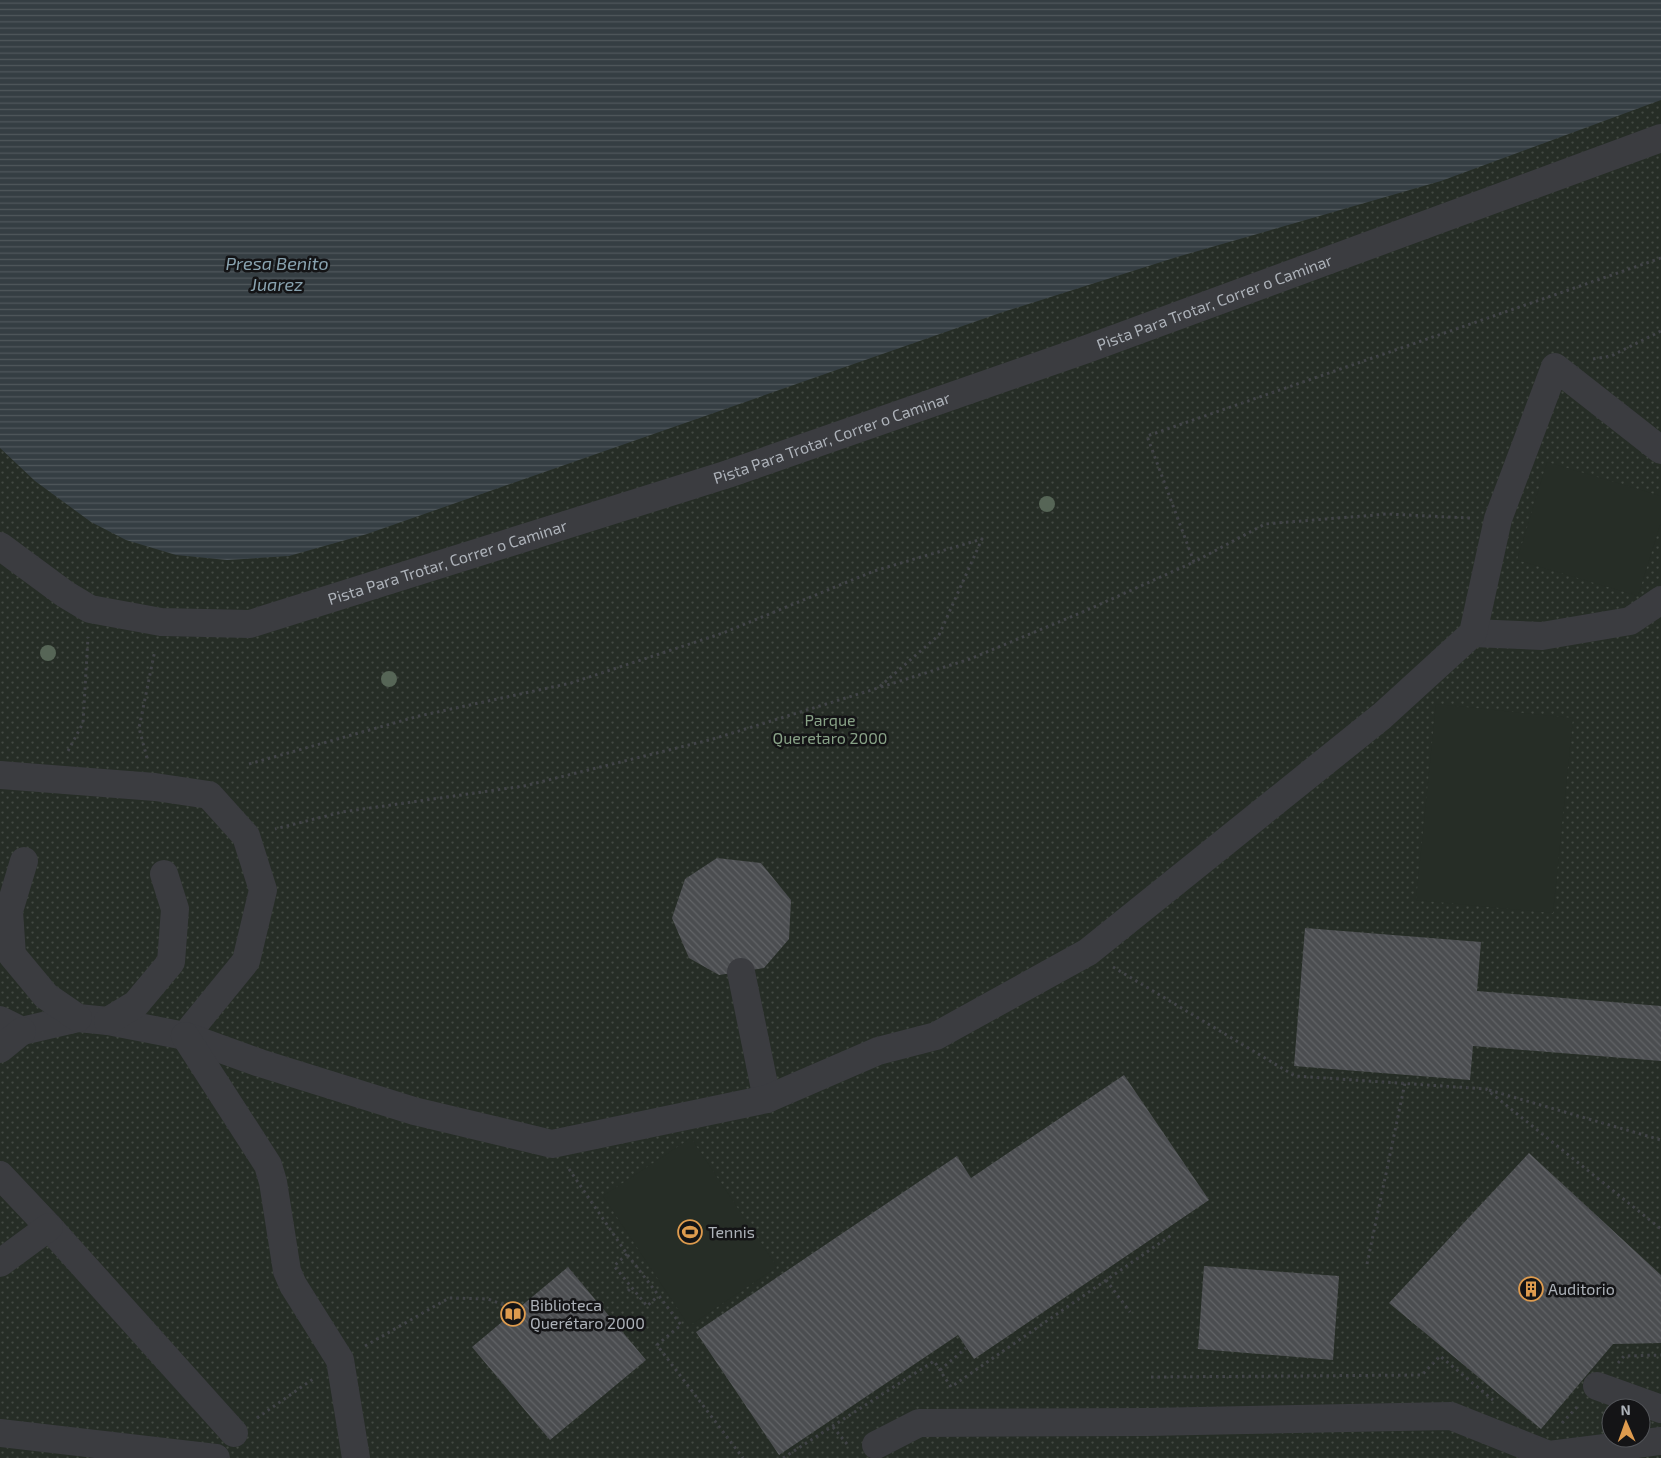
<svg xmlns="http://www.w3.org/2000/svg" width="1661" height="1458" viewBox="0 0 1661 1458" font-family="'Exo 2',sans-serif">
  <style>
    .park { fill: url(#park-dots); fill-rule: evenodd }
    .pitch { fill: #262d26 }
    .water { fill: url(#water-rules) }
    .building { fill: url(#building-back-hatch) }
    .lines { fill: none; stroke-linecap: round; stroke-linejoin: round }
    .path { stroke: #414347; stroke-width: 3; stroke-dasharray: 2.5 4; stroke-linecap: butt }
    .minor { stroke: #3b3c40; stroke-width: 28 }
    .tree { fill: #566556 }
    .labels { text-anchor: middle; stroke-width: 5; stroke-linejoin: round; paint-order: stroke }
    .street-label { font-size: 16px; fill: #adb2b9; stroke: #141416 }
    .park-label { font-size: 16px; fill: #88a287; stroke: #141416 }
    .poi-label { font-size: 16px; fill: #adb2b9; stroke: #141416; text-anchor: start }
    .water-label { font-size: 18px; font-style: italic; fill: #89a3b0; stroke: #141416 }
  </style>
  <defs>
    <pattern id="park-dots" width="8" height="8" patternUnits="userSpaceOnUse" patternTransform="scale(1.25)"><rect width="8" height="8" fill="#262d26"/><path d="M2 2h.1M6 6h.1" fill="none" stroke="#434943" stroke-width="1.8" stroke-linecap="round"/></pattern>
    <pattern id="water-rules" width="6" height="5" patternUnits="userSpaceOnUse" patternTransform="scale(1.25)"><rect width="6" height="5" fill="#353e43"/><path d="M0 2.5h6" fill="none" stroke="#50585c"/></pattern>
    <pattern id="building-back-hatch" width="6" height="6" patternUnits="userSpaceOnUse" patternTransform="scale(1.25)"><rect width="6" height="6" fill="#4b4d50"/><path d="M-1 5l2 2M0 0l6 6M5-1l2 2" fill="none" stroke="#626467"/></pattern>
  </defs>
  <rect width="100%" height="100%" fill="#191a1b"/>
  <!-- park -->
  <path class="park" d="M0,0H1661V1458H0ZM1611,1408H1641V1438H1611Z"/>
  <!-- pitch -->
  <path class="pitch" d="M1547,462L1661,496V522L1638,596L1517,560Z
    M1436,704L1573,718L1553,913L1416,900Z
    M691,1138L777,1267L689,1326L603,1196Z"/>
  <!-- water -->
  <path class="water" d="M0,0H1661V100L1441,181L1177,257L1000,313L367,534L289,556L227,560L176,555L126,540L91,522L35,481L0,448Z"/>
  <!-- building -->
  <path class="building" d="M717,858L761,863L791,900L789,939L764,968L719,975L689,958L672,918L685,879Z
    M1305,928L1481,942L1477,991L1661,1006V1061L1473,1046L1470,1080L1294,1066Z
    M1124,1075L1209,1200L974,1359L958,1335L779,1455L696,1332L957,1156L971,1178Z
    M1529,1153L1661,1275V1343L1613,1344L1541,1429L1389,1303Z
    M1204,1266L1339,1276L1333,1360L1198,1349Z
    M568,1267L646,1360L550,1440L472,1347Z"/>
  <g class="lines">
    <!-- path -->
    <path class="path" d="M1593,359L1611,356L1661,331
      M1470,518L1387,514L1265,524L1194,562L1147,436L1661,258
      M881,687L970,659L1085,611L1194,562
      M68,751L83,723L88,637
      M147,758L139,728L155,650
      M249,764L419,716L571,683L723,633L874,571L982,539L939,635L878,688L713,739L524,786L342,812L275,829
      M1113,967L1295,1076L1486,1089L1661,1229
      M1489,1090L1661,1140
      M569,1169L627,1254L681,1325L657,1345L743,1458
      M627,1254L614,1266L647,1306L658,1296
      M1367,1264L1405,1083
      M1106,1280L1130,1312
      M628,1291L632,1287
      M365,1346L449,1298L488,1299L517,1310
      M1618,1363L1624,1356L1661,1355
      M940,1370L966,1348
      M1151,1377L1422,1375L1440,1356L1493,1400
      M257,1418L313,1379
      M1562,1423L1578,1406
      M833,1427L847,1444
      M783,1458L934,1361L951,1387L1173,1234"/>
    <!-- minor -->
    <g class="minor">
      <path id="s1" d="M0,546L65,594L90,609L161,622L250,624L728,474L1087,349L1661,138"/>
      <path d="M1473,633L1542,636L1630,621L1661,600"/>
      <path d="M0,775L155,787L209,795L246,836L263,890L246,961L185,1036L108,1021L78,1018L22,1031L0,1020"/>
      <path d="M24,861L9,911L12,955L46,996L78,1018"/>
      <path d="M741,972L767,1099"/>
      <path d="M108,1021L136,1004L171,962L175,909L164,874"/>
      <path d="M185,1036L260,1063L414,1111L552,1144L767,1099L878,1051L936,1036L1088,952L1382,716L1473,633L1498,519L1555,367L1661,450"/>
      <path d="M185,1036L268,1165L273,1182L287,1271L293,1285L340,1360L356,1458"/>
      <path d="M0,1049L22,1031"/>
      <path d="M0,1175L49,1227L234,1433"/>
      <path d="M0,1263L49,1227"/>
      <path d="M1597,1386L1661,1409"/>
      <path d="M0,1433L216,1458"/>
      <path d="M876,1445L919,1423L1148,1422L1451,1416L1549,1455L1661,1441"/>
    </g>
  </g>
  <!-- trees -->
  <g class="tree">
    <circle cx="1047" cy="504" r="8"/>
    <circle cx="48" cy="653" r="8"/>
    <circle cx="389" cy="679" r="8"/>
  </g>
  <!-- icons -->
  <defs>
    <g id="stadium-ring" transform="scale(1.25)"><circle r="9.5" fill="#141416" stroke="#de9b4e" stroke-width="1.5"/><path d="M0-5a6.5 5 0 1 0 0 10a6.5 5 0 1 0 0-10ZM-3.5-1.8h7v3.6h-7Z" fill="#de9b4e"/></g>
    <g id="building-ring" transform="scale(1.25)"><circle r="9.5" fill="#141416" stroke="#de9b4e" stroke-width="1.5"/><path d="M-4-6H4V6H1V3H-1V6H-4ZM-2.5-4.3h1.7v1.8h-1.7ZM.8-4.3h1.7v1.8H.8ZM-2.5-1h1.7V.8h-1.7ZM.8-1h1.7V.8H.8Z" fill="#de9b4e"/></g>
    <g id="library-ring" transform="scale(1.25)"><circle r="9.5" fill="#141416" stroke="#de9b4e" stroke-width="1.5"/><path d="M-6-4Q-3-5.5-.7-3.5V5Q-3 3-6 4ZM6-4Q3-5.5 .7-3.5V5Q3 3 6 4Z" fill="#de9b4e"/></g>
  </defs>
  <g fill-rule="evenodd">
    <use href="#stadium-ring" x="690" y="1232"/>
    <use href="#building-ring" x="1531" y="1289"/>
    <use href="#library-ring" x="513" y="1314"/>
  </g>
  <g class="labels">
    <!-- street labels -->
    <g class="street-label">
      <text dy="6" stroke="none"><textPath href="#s1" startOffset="1288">Pista Para Trotar, Correr o Caminar</textPath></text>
      <text dy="6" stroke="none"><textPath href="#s1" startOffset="882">Pista Para Trotar, Correr o Caminar</textPath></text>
      <text dy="6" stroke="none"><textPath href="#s1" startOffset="478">Pista Para Trotar, Correr o Caminar</textPath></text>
    </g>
    <!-- park labels -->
    <g class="park-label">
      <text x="830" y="726">Parque<tspan x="830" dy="18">Queretaro 2000</tspan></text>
    </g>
    <!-- poi labels -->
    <g class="poi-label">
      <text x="708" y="1238">Tennis</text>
      <text x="1548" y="1295">Auditorio</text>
      <text x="530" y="1311">Biblioteca<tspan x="530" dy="18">Querétaro 2000</tspan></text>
    </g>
    <!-- water labels -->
    <g class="water-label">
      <text x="277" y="270">Presa Benito<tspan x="277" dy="21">Juarez</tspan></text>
    </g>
  </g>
  <!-- north arrow -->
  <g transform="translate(1626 1423) rotate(358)"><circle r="24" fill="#141416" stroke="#515357"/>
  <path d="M0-4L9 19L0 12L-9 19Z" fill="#de9b4e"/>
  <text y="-8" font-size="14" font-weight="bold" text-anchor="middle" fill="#adb2b9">N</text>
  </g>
</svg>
